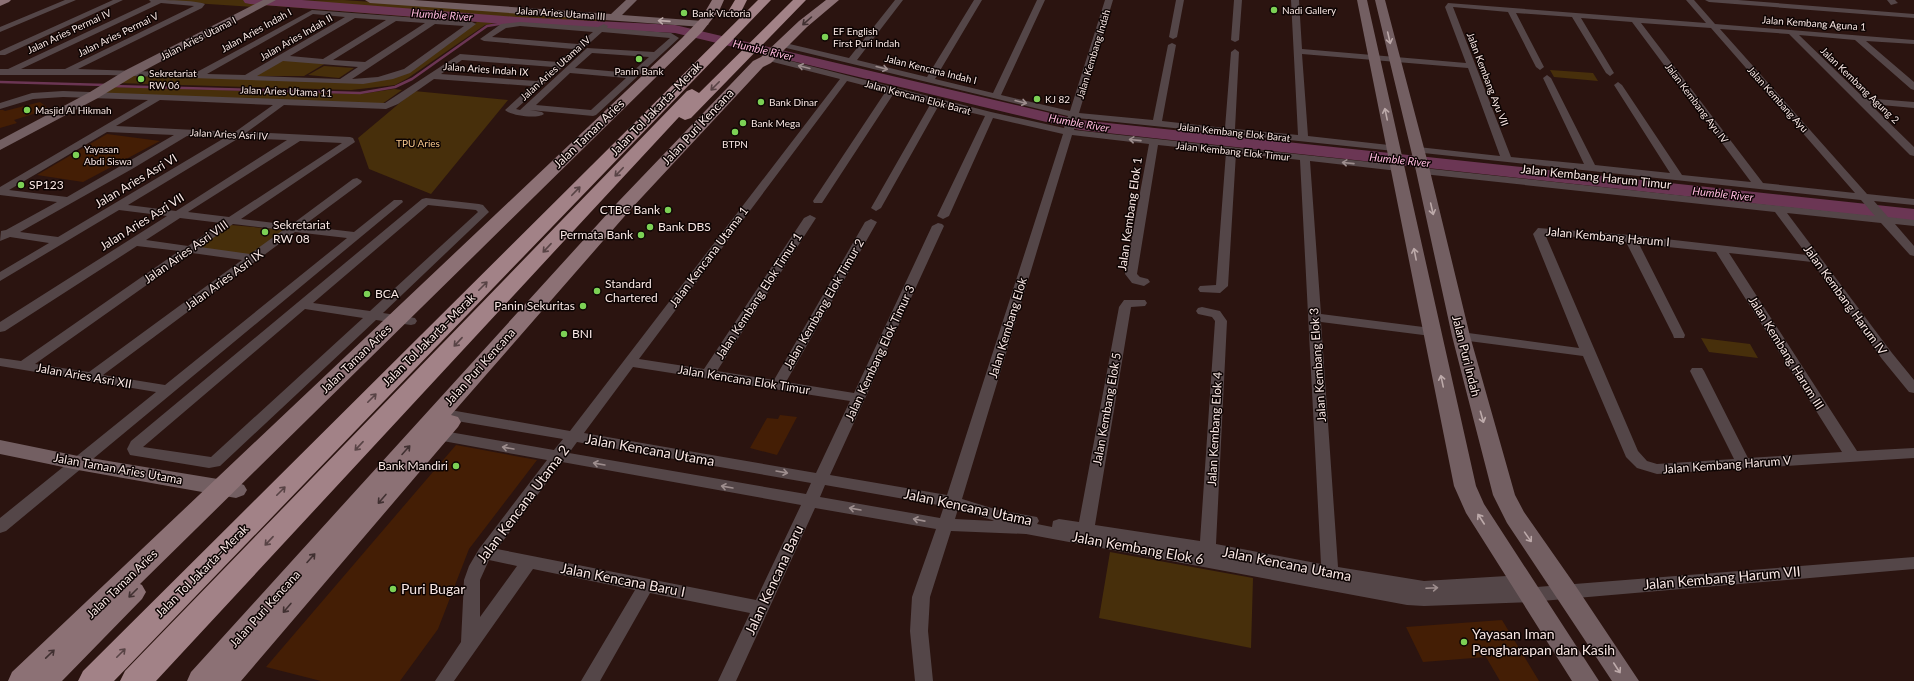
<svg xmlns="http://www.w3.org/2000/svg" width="1914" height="681" viewBox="0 0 1914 681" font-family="Lato,sans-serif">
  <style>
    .green { fill: #472f0b }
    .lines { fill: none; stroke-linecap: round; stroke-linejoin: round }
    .stream { stroke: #6b3654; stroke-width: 2.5 }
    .river { fill: #6b3654; fill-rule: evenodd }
    .building { fill: #441e05 }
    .street { fill: #544648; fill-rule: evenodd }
    .secondary { fill: #735f62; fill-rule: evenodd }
    .primary { fill: #8c7175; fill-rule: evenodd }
    .highway { fill: #a28287; fill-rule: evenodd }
    .oneway { stroke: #bdaaaa }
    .oneway2 { stroke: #403031 }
    .oneway3 { stroke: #9e8e8e }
    .oneway4 { stroke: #584345 }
    .poi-dot { fill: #7cd155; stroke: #0d0403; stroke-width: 1.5 }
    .labels { text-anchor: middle; stroke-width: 3; stroke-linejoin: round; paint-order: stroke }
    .far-poi-label { font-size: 10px; fill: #f9e7e4; stroke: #0d0403; text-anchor: start }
    .far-street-label { font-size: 10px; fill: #f9e7e4; stroke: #0d0403 }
    .far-park-label { font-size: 10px; fill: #f7c88d; stroke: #0d0403 }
    .far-water-label { font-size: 11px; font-style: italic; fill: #fdb8dc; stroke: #0d0403 }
    .street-label { font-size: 12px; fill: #f9e7e4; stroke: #0d0403 }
    .poi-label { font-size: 12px; fill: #f9e7e4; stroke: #0d0403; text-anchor: start }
    .near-street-label { font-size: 14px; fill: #f9e7e4; stroke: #0d0403 }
    .near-poi-label { font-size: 14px; fill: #f9e7e4; stroke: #0d0403; text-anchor: start }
  </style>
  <rect width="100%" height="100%" fill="#2b1410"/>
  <!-- green -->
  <path class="green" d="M147,0H268L254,7Z
    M343,0L608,18L604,23L517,20L270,1Z
    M267,3L506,21L485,25L408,78L395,85L351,90L117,83L130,75L366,82L411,69L477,22L263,5Z
    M282,60L326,63L304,76H254Z
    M324,66L354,68L339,78L308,75Z
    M1550,70L1593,73L1598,81L1554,77Z
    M112,87L361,94L394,89L402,90L382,104L104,94Z
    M414,91L508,100L431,194L369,169L358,138Z
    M231,225L285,230L249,256L195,249Z
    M1701,338L1750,344L1758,358L1709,352Z
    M1110,552L1253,578L1251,648L1099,618Z"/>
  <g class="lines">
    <!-- stream -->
    <path class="stream" d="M0,82L106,85
      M112,86L360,93L395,87L412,79L487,26L517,21"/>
    <!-- river -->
    <path class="river" d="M243,0H302L517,17L675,25L1080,120L1914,209V221L1080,130L675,33L517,25L250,4L245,3Z"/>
  </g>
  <!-- building -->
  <path class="building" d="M40,102L49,109L14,120L17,123L0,128V110H3L5,111Z
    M107,134L160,141L83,182L37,175Z
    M780,415L797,417L777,455L750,448L767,418L778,419Z
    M456,445L537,460L469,549L438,629L400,681H321L266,667Z
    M1502,620L1539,681H1500L1486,657L1423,662L1406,627Z"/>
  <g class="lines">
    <!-- street -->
    <path class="street" d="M65,0H76L0,32V27Z
      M113,0H123L5,55H0V51Z
      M149,0C161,0 196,0 205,4L202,8L78,69L195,73L312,10L472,22L476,24L410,73L393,79L363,84L107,75H0V69H8L151,2ZM161,3L194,6L65,69H21ZM313,14L345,17L245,75L207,74ZM355,18L386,20L323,59L290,56ZM396,21L425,23L365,62L333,60ZM435,24L464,26L404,69L378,77L352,79ZM283,61L358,67L340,79L257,76Z
      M895,0H903L857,60L927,77L974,0H982L935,79L993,93L1037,0H1045L1001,95L1070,111L1105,0H1113L1079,113L1153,120L1168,45L1172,43L1176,45L1162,121L1225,128L1231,52L1235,49L1239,52L1235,129L1298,135L1291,0H1299L1302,49L1466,63L1445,7L1448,3L1706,23L1686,0H1694L1715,24L1914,40V44L1866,41L1914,82V90L1911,89L1855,40L1799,35L1864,98L1914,102V108L1870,104L1914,147V156L1910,155L1789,34L1720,29L1867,194L1914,199V205L1874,201L1888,217L1914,220V226L1895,224L1914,246V256L1910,255L1881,223L1787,213L1892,353L1914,380V393L1909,392L1882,359L1812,262L1729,253L1857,451L1914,448V458L1657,474L1637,468L1626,457L1583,356L1461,340L1456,339L1455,336L1456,333L1461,332L1579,348L1533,234L1538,228L1630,235L1807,255L1775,212L1423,174L1418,171L1423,168L1875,216L1861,200L1414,152L1413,150L1414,148L1418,147L1500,156L1468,68L1302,54L1308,136L1398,146L1399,148L1394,151L1077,118L1074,130L1398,165L1403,168L1398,171L1310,161L1321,314L1431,328L1436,329L1437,332L1436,335L1431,336L1321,322L1338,567L1424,581L1523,575L1529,577L1531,582L1529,587L1524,588L1914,557V569L1530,602L1424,606L1407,605L1026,534L951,531L930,597L928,631L933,681H915L910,631L912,597L936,529L815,508L736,681H718L750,613L650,593L600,681H581L635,590L533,569L454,681H435L461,642L464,580L469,566L479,549L547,460L432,439L427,438L425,434L427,430L432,429L554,450L563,439L439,418L434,416L432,413L434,410L439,408L570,431L840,79L765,60V56H771L991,112L1064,128L1068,116L778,46L777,44L781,42L849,58ZM1453,7L1508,12L1536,67L1540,70L1544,67L1516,13L1572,17L1606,73L1610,76L1614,73L1581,18L1632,22L1751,182L1682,175L1622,85L1618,82L1614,85L1670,173L1595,165L1551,78L1547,75L1543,78L1584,164L1511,157ZM1641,23L1711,28L1855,193L1763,183ZM847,81L886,91L813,201L814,203H822L894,93L931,103L871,208L876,211L881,208L939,105L985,116L937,216L943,219L949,216L993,118L1063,134L947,495L830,475L944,226L942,224L938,223L932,226L854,393L786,382L877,222L871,219L865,222L774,380L717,371L816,218L810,215L804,218L704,369L639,359ZM1072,135L1149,144L1125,274L1132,283L1144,286L1150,282L1148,279L1140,277L1137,274L1158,145L1226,152L1216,285L1200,286L1198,289L1200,292L1220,293L1228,286L1236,153L1300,160L1321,564L1216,544L1227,321L1220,311L1202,307L1198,308L1196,311L1198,314L1212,317L1215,321L1200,541L1095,525L1131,307L1145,306L1147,303L1145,300H1124L1119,307L1079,522L1059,519L1053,521L1052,527L1037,524L1039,521L1037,517L998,510L962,499ZM1545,234L1626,242L1673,335L1674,338H1684L1685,335L1639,244L1716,252L1842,452L1748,458L1704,371L1702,368H1692L1690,371L1734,459L1657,464L1647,461L1638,451ZM633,367L850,401L816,473L584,433ZM577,442L811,483L806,494L569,453ZM562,462L801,505L756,600L497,549ZM825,485L944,506L940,518L820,497ZM958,509L992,520L994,521L955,519ZM489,560L517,566L480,617V580Z
      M1176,0H1184L1177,37L1173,39L1169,37Z
      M1234,0H1242L1239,40L1235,42L1231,40Z
      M1705,0H1738L1914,14V18L1709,2Z
      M1887,0H1895L1898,3L1891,5Z
      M520,22L598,27L604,24L608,26L607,28L671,33L679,38L596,115L593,116L530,110L542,112L544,114C538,119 511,116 505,110L531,86L434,79L398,104L386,109L284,105L247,132L350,137L353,138L355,142L241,219L291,225L353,179L357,178L362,181L361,183L303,226L354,232L394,200H402L403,202L6,531L0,533V518L156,392L0,366V358L21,361L179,251L137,246L5,331L0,332V322L167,216L119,210L0,281V272L49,243L10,237L0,241L1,231L6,230L57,202L0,195V187L148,100L63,97L33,99L0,109V103L32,93L63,91L385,103L460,54L558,62L573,49L484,41L480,39L501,24ZM520,26L593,32L578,44L492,37L506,28ZM602,32L670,38L654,52L587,48L520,110L516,109ZM592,53L649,57L631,73L575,68ZM462,60L553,67L537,81L441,74ZM570,73L626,78L591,110L536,105ZM160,100L273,105L235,132L116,126ZM107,132L174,135L67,197L9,190ZM187,136L226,137L58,237L20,232L132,169ZM239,138L287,140L176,211L128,205ZM300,141L342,143L229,217L188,212ZM180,218L221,223L188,246L146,240ZM233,224L283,230L250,254L200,247ZM295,232L347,238L165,385L103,375ZM192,253L242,260L89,372L35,364Z
      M426,198L479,204L483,205L489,212L383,313L415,318L417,321L415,324L411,325L376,320L220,466L209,468L130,455L127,449L131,441L422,199ZM428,205L476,210L478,212L370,311L313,303ZM305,309L363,318L211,457L143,447Z"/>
    <!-- secondary -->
    <path class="secondary" d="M263,0H276L134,76L98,98L0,150V140L90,92L126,70Z
      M365,0H414L611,14L626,0H637L622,15L703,21L709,24L703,27L370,3Z
      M1357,0H1367L1476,486L1484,504L1599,681H1572L1466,513L1454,486Z
      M1375,0H1385L1430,171L1470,336L1515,495L1524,512L1575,585L1639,681H1612L1507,523L1493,495L1452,336L1416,171Z
      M0,440L78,456L236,482L244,485L247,490L244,495L236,498L78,470L0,454Z"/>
    <!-- primary -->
    <path class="primary" d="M0,0H11L9,2L0,6Z
      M712,0H724L720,9L702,32L140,584L142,585L146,592L142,599L62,681H8L12,672L682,38L702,17Z
      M826,0H839L807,27L771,63L763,67L630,210L451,415L458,417L461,422L458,427L241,681H187L191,672L618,202L753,61L761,57L799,21Z"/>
    <!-- highway -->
    <path class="highway" d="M735,0H747L738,18H728L726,15Z
      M758,0H771L114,681H78L83,671Z
      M793,0H806L691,118L685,120L679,117L156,681H120L125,671L687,91L692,89L699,93Z"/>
  </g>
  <!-- one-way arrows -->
  <defs><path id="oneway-shaft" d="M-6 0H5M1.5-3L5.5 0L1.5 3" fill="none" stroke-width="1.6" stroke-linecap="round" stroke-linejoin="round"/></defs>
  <g class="oneway">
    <use href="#oneway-shaft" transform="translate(664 21) rotate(-176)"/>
    <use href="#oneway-shaft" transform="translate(1389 38) rotate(77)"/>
    <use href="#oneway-shaft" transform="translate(1386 114) rotate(-102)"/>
    <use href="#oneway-shaft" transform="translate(1432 209) rotate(77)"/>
    <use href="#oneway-shaft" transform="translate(1415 254) rotate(-101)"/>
    <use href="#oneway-shaft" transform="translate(1442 381) rotate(-102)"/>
    <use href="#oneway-shaft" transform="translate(1482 417) rotate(74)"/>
    <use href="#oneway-shaft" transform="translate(1481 519) rotate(-123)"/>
    <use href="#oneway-shaft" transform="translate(1528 537) rotate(55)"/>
    <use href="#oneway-shaft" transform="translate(1617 668) rotate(57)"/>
  </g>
  <g class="oneway2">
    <use href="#oneway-shaft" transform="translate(807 21) rotate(138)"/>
    <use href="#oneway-shaft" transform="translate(406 450) rotate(-48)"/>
    <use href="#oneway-shaft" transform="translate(382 499) rotate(131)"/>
    <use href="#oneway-shaft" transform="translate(311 558) rotate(-48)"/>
    <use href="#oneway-shaft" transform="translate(133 593) rotate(135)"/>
    <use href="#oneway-shaft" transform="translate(287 608) rotate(131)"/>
    <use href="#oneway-shaft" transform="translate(50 654) rotate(-44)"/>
  </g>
  <g class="oneway3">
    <use href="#oneway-shaft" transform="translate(804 67) rotate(-166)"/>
    <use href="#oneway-shaft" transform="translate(882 68) rotate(14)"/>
    <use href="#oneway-shaft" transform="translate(1021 102) rotate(14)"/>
    <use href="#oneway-shaft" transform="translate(1135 140) rotate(-174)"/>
    <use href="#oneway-shaft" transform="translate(1348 163) rotate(-174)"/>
    <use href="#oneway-shaft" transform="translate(508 448) rotate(-170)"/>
    <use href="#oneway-shaft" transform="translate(599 464) rotate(-170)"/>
    <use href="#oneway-shaft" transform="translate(782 472) rotate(10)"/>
    <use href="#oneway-shaft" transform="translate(727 487) rotate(-170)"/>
    <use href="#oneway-shaft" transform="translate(855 509) rotate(-170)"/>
    <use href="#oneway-shaft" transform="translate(919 520) rotate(-169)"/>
    <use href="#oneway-shaft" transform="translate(1432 588) rotate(-3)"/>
  </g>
  <g class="oneway4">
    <use href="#oneway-shaft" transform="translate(715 86) rotate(135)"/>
    <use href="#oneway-shaft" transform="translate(619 172) rotate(134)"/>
    <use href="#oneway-shaft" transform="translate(576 191) rotate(-46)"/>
    <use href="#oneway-shaft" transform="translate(547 248) rotate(133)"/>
    <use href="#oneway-shaft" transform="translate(483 286) rotate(-45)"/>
    <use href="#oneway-shaft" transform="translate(458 342) rotate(133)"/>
    <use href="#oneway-shaft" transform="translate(372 398) rotate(-45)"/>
    <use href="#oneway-shaft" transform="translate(359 446) rotate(133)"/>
    <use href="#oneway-shaft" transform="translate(281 491) rotate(-45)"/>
    <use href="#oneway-shaft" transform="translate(269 541) rotate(133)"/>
    <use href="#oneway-shaft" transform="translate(121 653) rotate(-45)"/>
  </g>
  <!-- markers -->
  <g class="poi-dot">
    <circle cx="1274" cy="10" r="4"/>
    <circle cx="684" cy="13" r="4"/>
    <circle cx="825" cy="37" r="4"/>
    <circle cx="639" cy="59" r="4"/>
    <circle cx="141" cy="79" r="4"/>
    <circle cx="1037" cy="99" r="4"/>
    <circle cx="761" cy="102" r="4"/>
    <circle cx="27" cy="110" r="4"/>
    <circle cx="743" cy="123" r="4"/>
    <circle cx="735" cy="132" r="4"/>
    <circle cx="76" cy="155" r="4"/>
    <circle cx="21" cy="185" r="4"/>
    <circle cx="668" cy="210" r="4"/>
    <circle cx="650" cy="227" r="4"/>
    <circle cx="265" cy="232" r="4"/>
    <circle cx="641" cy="235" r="4"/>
    <circle cx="597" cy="291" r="4"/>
    <circle cx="367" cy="294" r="4"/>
    <circle cx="583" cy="306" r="4"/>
    <circle cx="564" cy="334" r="4"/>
    <circle cx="456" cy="466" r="4"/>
    <circle cx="393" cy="589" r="4"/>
    <circle cx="1464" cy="642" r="4"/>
  </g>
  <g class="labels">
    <!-- far-poi labels -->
    <g class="far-poi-label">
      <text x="1282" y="14">Nadi Gallery</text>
      <text x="692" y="17">Bank Victoria</text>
      <text x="833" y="35">EF English<tspan x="833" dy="12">First Puri Indah</tspan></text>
      <text x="639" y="75" text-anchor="middle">Panin Bank</text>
      <text x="149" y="77">Sekretariat<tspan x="149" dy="12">RW 06</tspan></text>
      <text x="1045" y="103">KJ 82</text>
      <text x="769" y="106">Bank Dinar</text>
      <text x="35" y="114">Masjid Al Hikmah</text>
      <text x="751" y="127">Bank Mega</text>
      <text x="735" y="148" text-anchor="middle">BTPN</text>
      <text x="84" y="153">Yayasan<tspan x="84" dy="12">Abdi Siswa</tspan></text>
    </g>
    <!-- far-street labels -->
    <g class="far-street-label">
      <text transform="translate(561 13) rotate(4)" y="4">Jalan Aries Utama III</text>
      <text transform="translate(1814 23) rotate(4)" y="4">Jalan Kembang Aguna 1</text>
      <text transform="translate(256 30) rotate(-29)" y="4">Jalan Aries Indah I</text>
      <text transform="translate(69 31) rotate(-25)" y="4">Jalan Aries Permai IV</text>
      <text transform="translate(118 34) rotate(-26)" y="4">Jalan Aries Permai V</text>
      <text transform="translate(296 37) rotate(-30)" y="4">Jalan Aries Indah II</text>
      <text transform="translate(198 38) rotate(-27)" y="4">Jalan Aries Utama I</text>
      <text transform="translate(1093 54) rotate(-73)" y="4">Jalan Kembang Indah</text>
      <text transform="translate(555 68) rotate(-42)" y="4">Jalan Aries Utama IV</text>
      <text transform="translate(486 69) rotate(4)" y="4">Jalan Aries Indah IX</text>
      <text transform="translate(931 69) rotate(14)" y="4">Jalan Kencana Indah I</text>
      <text transform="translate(1488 79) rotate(69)" y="4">Jalan Kembang Ayu VII</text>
      <text transform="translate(1860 85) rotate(44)" y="4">Jalan Kembang Agung 2</text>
      <text transform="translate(286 91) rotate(2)" y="4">Jalan Aries Utama 11</text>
      <text transform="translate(918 97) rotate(15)" y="4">Jalan Kencana Elok Barat</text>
      <text transform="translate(1778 99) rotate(48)" y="4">Jalan Kembang Ayu</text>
      <text transform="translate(1697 103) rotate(53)" y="4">Jalan Kembang Ayu IV</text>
      <text transform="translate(1234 132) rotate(6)" y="4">Jalan Kembang Elok Barat</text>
      <text transform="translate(229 134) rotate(3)" y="4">Jalan Aries Asri IV</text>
      <text transform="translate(1233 151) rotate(6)" y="4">Jalan Kembang Elok Timur</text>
    </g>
    <!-- far-park labels -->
    <g class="far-park-label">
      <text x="418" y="147">TPU Aries</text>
    </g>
    <!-- far-water labels -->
    <g class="far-water-label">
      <text transform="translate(442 15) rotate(4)" y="4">Humble River</text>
      <text transform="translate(763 50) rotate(13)" y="4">Humble River</text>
      <text transform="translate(1079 123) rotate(10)" y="4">Humble River</text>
      <text transform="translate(1400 160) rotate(6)" y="4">Humble River</text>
      <text transform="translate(1723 194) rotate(6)" y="4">Humble River</text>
    </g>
    <!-- street labels -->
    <g class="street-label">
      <text transform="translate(656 109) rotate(-46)" y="4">Jalan Tol Jakarta–Merak</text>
      <text transform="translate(698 127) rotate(-47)" y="4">Jalan Puri Kencana</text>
      <text transform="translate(589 134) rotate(-44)" y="4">Jalan Taman Aries</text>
      <text transform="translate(1596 177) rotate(6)" y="4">Jalan Kembang Harum Timur</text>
      <text transform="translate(136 181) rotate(-31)" y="4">Jalan Aries Asri VI</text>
      <text transform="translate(1130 214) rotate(-82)" y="4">Jalan Kembang Elok 1</text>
      <text transform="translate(142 222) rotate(-32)" y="4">Jalan Aries Asri VII</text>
      <text transform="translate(1608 237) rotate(5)" y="4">Jalan Kembang Harum I</text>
      <text transform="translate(186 252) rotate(-35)" y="4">Jalan Aries Asri VIII</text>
      <text transform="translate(709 257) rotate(-53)" y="4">Jalan Kencana Utama 1</text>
      <text transform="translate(224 280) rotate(-36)" y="4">Jalan Aries Asri IX</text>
      <text transform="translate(759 296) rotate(-57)" y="4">Jalan Kembang Elok Timur 1</text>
      <text transform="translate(1845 300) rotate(54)" y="4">Jalan Kembang Harum IV</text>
      <text transform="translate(824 304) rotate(-60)" y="4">Jalan Kembang Elok Timur 2</text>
      <text transform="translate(1008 328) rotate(-73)" y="4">Jalan Kembang Elok</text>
      <text transform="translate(429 340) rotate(-45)" y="4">Jalan Tol Jakarta–Merak</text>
      <text transform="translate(880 353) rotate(-65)" y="4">Jalan Kembang Elok Timur 3</text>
      <text transform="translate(1786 353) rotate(58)" y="4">Jalan Kembang Harum III</text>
      <text transform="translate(1466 356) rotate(76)" y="4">Jalan Puri Indah</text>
      <text transform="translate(356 359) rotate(-44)" y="4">Jalan Taman Aries</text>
      <text transform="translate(1318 365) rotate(-94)" y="4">Jalan Kembang Elok 3</text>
      <text transform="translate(480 367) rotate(-48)" y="4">Jalan Puri Kencana</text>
      <text transform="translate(84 376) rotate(10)" y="4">Jalan Aries Asri XII</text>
      <text transform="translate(744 380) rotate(9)" y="4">Jalan Kencana Elok Timur</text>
      <text transform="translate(1107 409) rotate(-80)" y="4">Jalan Kembang Elok 5</text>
      <text transform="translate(1215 429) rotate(-87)" y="4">Jalan Kembang Elok 4</text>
      <text transform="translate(1727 465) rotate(-4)" y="4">Jalan Kembang Harum V</text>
      <text transform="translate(118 469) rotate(10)" y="4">Jalan Taman Aries Utama</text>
      <text transform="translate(202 571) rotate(-45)" y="4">Jalan Tol Jakarta–Merak</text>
      <text transform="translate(122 584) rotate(-44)" y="4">Jalan Taman Aries</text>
      <text transform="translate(265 609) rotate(-48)" y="4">Jalan Puri Kencana</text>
    </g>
    <!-- poi labels -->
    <g class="poi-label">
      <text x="29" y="189">SP123</text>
      <text x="660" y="214" text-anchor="end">CTBC Bank</text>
      <text x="273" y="229">Sekretariat<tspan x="273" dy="14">RW 08</tspan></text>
      <text x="658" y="231">Bank DBS</text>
      <text x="633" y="239" text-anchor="end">Permata Bank</text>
      <text x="605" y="288">Standard<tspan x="605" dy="14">Chartered</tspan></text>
      <text x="375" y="298">BCA</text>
      <text x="575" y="310" text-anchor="end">Panin Sekuritas</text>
      <text x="572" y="338">BNI</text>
      <text x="448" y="470" text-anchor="end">Bank Mandiri</text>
    </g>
    <!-- near-street labels -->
    <g class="near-street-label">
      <text transform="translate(650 450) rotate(10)" y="5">Jalan Kencana Utama</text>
      <text transform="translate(523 504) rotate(-53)" y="5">Jalan Kencana Utama 2</text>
      <text transform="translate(968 507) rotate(12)" y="5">Jalan Kencana Utama</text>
      <text transform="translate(1138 548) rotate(10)" y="5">Jalan Kembang Elok 6</text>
      <text transform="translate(1287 564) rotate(11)" y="5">Jalan Kencana Utama</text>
      <text transform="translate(1722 578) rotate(-5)" y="5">Jalan Kembang Harum VII</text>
      <text transform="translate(623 580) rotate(11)" y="5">Jalan Kencana Baru I</text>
      <text transform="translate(774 580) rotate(-65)" y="5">Jalan Kencana Baru</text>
    </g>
    <!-- near-poi labels -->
    <g class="near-poi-label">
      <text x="401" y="594">Puri Bugar</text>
      <text x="1472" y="639">Yayasan Iman<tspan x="1472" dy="16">Pengharapan dan Kasih</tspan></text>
    </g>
  </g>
</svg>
